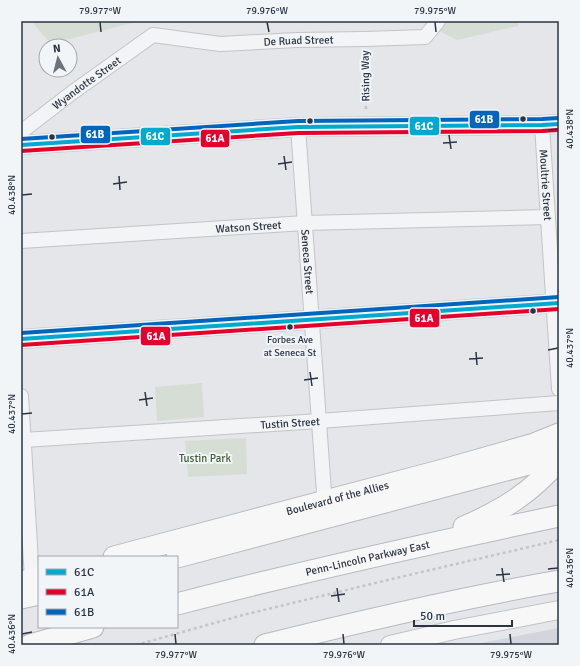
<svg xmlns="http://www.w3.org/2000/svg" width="580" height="666" viewBox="0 0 580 666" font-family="Signika,sans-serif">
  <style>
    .built { fill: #d2d6dc }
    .green { fill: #d5ddd4 }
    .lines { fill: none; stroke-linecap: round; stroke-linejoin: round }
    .minor-casing { stroke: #c2c4c7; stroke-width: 16 }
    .major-casing { stroke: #c0c3c7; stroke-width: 20 }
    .highway-casing { stroke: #b6b9be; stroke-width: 23 }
    .path { stroke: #c3c5c9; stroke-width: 2.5; stroke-dasharray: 3 3; stroke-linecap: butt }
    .minor { stroke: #f3f4f6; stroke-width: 14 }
    .major { stroke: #f7f7f7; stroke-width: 18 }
    .highway { stroke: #f7f7f7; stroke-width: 21 }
    .bus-1-casing { stroke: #f2f5f8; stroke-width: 7 }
    .bus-2-casing { stroke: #f2f5f8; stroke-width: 7 }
    .bus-3-casing { stroke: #f2f5f8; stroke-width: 7 }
    .bus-1 { stroke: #00a9ce; stroke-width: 4 }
    .bus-2 { stroke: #e4002b; stroke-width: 4 }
    .bus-3 { stroke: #0065bd; stroke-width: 4 }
    .ticks { fill: none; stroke: #2a3444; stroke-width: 1.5 }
    .bus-dot { fill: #2a3444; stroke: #f2f5f8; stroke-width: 1.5 }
    .labels { text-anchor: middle; stroke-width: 4; stroke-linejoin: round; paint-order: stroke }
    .bus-label { font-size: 10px; fill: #2a3444; stroke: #f2f5f8 }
    .street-label { font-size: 11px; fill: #2a3444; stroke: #f2f5f8 }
    .park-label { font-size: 11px; fill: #3f6036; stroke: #f2f5f8 }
    .line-badge { stroke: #f2f5f8; stroke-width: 1.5 }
    .badge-label { font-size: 11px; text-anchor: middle; font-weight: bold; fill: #fff }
    .neatline { fill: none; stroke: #2a3444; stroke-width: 1.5 }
    .ticks-label { font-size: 10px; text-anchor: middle; fill: #2a3444 }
  </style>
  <rect width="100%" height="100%" fill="#e4e6e9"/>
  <!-- built -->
  <path class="built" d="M559,628V645H471L502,639Z"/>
  <!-- green -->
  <path class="green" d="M31,21H139L51,44Z
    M447,21H519L518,26L457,40L439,31Z
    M202,383L204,417L157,421L155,387Z
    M246,438L247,474L188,477L185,441Z"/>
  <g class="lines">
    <!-- minor casing -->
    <g class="minor-casing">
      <g id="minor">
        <path id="s1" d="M542,125L559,389"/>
        <path id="s2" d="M298,127L324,492"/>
        <path id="s3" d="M21,132L73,92L153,35L220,44L297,40L364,39L425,37L438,21"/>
        <path id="s4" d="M21,241L305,223L548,217"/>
        <path d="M21,396L32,579"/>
        <path id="s5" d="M21,439L24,440L319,421L559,403"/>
      </g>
    </g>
    <!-- major casing -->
    <g class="major-casing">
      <path id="major" d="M21,145L298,127L542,125L559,124
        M21,339L559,303
        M390,645L454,630L559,610"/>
    </g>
    <!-- highway casing -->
    <g class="highway-casing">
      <g id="highway">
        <path d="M464,527C503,510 531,493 559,460"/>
        <path id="s6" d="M114,557L443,470L534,444L559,434"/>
        <path d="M177,557L559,456"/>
        <path d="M21,582L39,577"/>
        <path d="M21,598L39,594"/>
        <path id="s7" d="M177,604C303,571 431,543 559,516"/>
        <path d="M30,645L93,627"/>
        <path d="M265,645C362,621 460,598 559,581"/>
      </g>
    </g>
    <!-- path -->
    <path class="path" d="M365,52L366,111
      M136,645L243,615L396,578L559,540"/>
    <!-- minor -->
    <use href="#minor" class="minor"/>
    <!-- major -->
    <use href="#major" class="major"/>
    <!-- highway -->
    <use href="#highway" class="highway"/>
    <!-- bus-1 casing -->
    <g class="bus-1-casing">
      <path id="bus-1" d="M21,145L298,127L542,125L559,124
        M21,339L559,303"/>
    </g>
    <!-- bus-2 casing -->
    <g class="bus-2-casing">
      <path id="bus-2" d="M21,151L298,133L542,131L559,130
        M21,345L559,309"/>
    </g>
    <!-- bus-3 casing -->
    <g class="bus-3-casing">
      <path id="bus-3" d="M21,139L298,121L542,119L559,118
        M21,333L559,297"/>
    </g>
    <!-- bus-1 -->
    <use href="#bus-1" class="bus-1"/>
    <!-- bus-2 -->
    <use href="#bus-2" class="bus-2"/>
    <!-- bus-3 -->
    <use href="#bus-3" class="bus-3"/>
  </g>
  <!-- ticks -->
  <path class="ticks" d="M100,22L101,32M267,22L269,32M435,22L436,32M548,130L558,129M449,135L451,149M443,143L457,142M284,156L286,170M278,164L292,162M119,176L120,190M113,184L127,182M22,195L32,194M548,350L558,348M476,352L477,365M469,359L483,358M310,372L312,386M304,380L318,378M145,392L147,406M139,400L153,398M22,414L32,413M502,568L504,582M548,569L558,568M496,575L510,574M337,588L339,602M331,596L345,594M22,634L32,632M175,634L176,644M343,634L344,644M510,634L511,644"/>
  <!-- markers -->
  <g class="bus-dot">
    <circle cx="523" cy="119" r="3.5"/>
    <circle cx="310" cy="121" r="3.5"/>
    <circle cx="52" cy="137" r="3.5"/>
    <circle cx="533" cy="311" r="3.5"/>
    <circle cx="290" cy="327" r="3.5"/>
  </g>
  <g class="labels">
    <!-- bus labels -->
    <g class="bus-label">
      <text x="290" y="343">Forbes Ave<tspan x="290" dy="13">at Seneca St</tspan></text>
    </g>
    <!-- street labels -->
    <g class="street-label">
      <text dy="4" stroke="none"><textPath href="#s3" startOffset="310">De Ruad Street</textPath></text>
      <text transform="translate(365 76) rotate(-91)" y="4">Rising Way</text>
      <text dy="4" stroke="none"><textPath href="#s3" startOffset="82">Wyandotte Street</textPath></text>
      <text dy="4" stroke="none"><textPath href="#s1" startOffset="60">Moultrie Street</textPath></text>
      <text dy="4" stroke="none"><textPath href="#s4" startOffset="228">Watson Street</textPath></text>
      <text dy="4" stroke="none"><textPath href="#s2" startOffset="135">Seneca Street</textPath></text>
      <text dy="4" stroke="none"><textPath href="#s5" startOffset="270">Tustin Street</textPath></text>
      <text dy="4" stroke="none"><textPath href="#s6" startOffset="231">Boulevard of the Allies</textPath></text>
      <text dy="4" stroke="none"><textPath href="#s7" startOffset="196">Penn-Lincoln Parkway East</textPath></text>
    </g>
    <!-- park labels -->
    <g class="park-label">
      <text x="205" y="462">Tustin Park</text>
    </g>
  </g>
  <g class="line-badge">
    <rect x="469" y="110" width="31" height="19" rx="4" fill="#0065bd"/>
    <rect x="409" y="116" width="31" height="20" rx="4" fill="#00a9ce"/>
    <rect x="80" y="125" width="31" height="19" rx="4" fill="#0065bd"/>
    <rect x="140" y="127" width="31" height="19" rx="4" fill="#00a9ce"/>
    <rect x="200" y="129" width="30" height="19" rx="4" fill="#e4002b"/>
    <rect x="409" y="308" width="31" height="20" rx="4" fill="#e4002b"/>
    <rect x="140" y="326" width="31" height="20" rx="4" fill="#e4002b"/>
  </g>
  <g class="badge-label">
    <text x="484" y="123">61B</text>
    <text x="424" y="130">61C</text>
    <text x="95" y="138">61B</text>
    <text x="155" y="140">61C</text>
    <text x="215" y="142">61A</text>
    <text x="424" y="322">61A</text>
    <text x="156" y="340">61A</text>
  </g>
  <!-- border -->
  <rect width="580" height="666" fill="none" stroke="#f2f5f8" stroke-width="44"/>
  <!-- legend -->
  <rect x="38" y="556" width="140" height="72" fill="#f2f5f8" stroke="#a2a8b0"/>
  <rect x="46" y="569" width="20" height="6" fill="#00a9ce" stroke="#a2a8b0"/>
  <text x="74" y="576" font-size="12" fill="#2a3444">61C</text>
  <rect x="46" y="589" width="20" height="6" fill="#e4002b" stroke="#a2a8b0"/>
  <text x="74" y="596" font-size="12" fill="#2a3444">61A</text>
  <rect x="46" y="609" width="20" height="6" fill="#0065bd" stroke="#a2a8b0"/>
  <text x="74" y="616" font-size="12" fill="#2a3444">61B</text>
  <!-- north arrow -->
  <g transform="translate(58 58) rotate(353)"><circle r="19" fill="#f2f5f8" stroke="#a2a8b0"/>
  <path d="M0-3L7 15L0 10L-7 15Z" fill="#6b727e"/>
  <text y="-6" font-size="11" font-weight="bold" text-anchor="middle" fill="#2a3444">N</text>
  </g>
  <!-- scale -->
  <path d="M414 620v6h98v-6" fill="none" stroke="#2a3444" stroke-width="2"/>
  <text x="420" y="620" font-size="12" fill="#2a3444" stroke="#f2f5f8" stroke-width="3" paint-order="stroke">50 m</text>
  <rect x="22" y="22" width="536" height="622" class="neatline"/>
  <g class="ticks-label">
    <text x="100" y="14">79.977°W</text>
    <text x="267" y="14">79.976°W</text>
    <text x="435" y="14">79.975°W</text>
    <text transform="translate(569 129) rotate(-90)" y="4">40.438°N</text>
    <text transform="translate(11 195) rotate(-90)" y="4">40.438°N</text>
    <text transform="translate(569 348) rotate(-90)" y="4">40.437°N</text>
    <text transform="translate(11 414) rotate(-90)" y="4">40.437°N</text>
    <text transform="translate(569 568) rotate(-90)" y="4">40.436°N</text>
    <text transform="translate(11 634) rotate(-90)" y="4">40.436°N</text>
    <text x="176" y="658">79.977°W</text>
    <text x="344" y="658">79.976°W</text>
    <text x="511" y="658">79.975°W</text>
  </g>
</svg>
